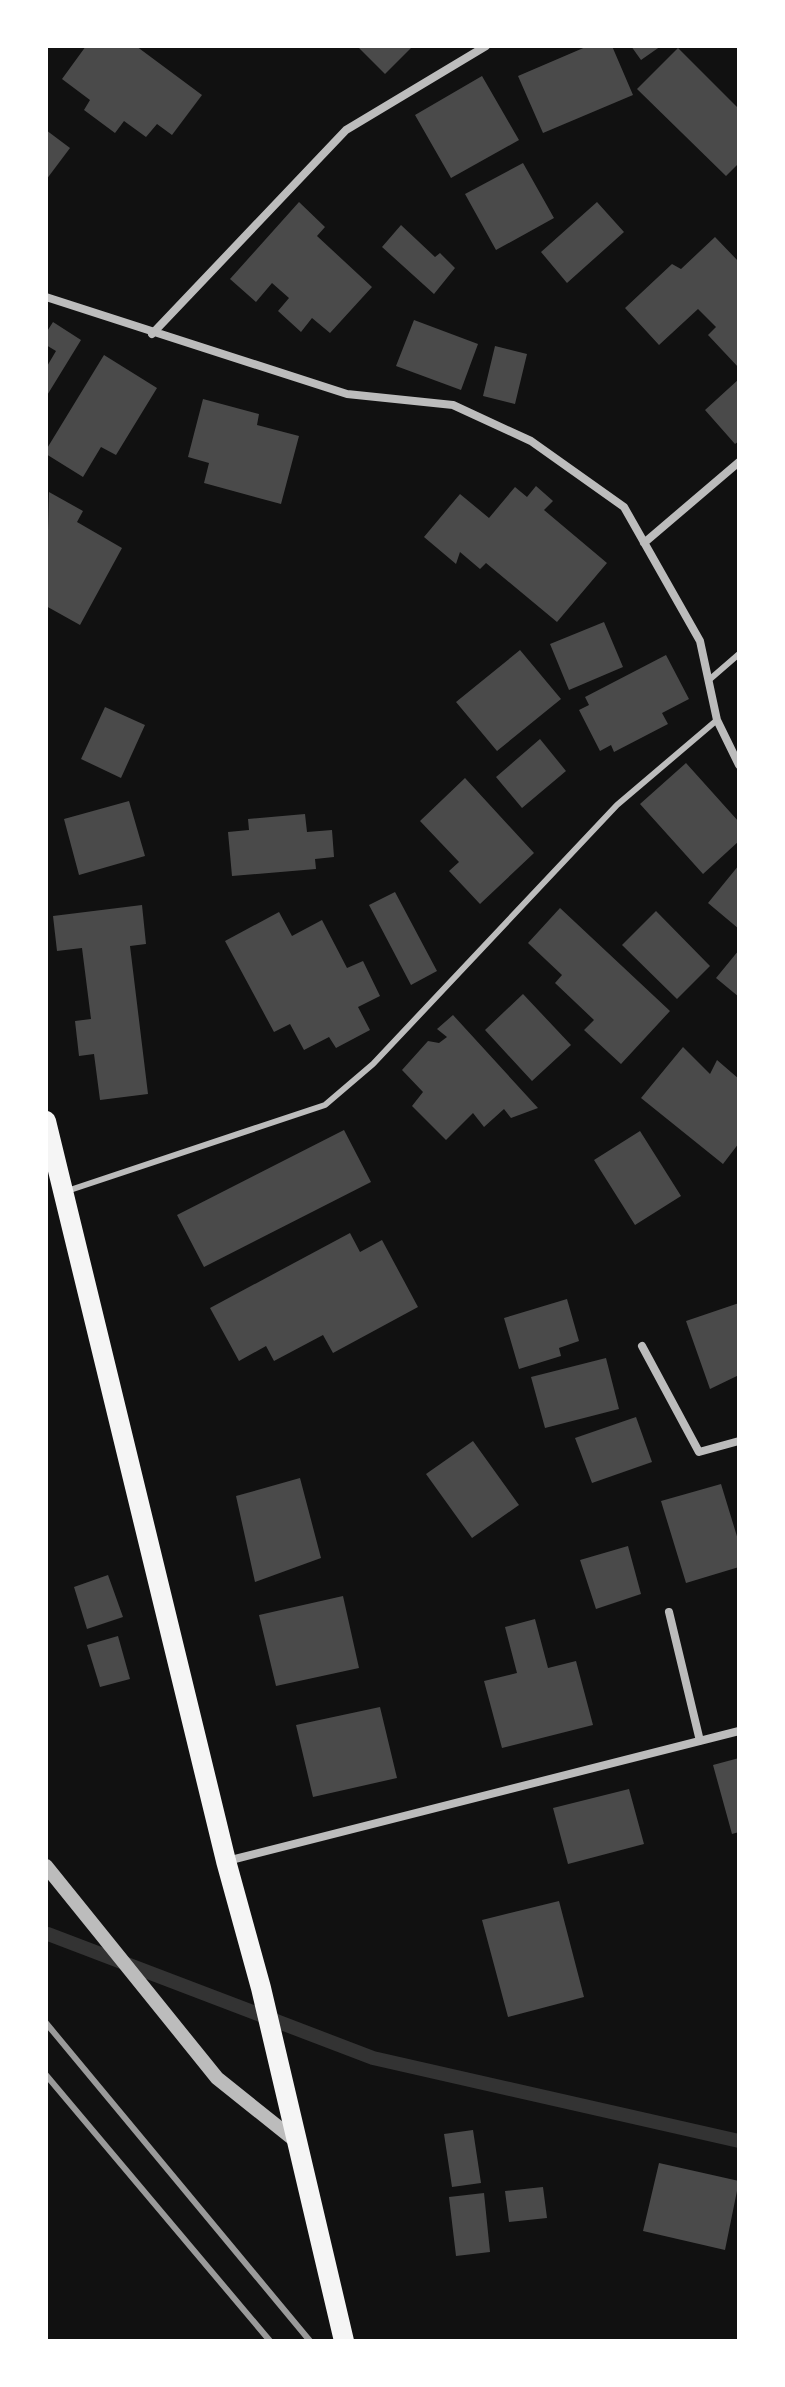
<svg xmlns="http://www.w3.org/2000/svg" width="785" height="2387" viewBox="0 0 785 2387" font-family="'Asap Condensed',sans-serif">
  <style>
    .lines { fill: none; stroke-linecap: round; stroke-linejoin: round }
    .stream { stroke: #333; stroke-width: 14 }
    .building { fill: #4a4a4a }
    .service { stroke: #bcbcbc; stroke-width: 6 }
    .minor { stroke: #bcbcbc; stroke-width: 8 }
    .tertiary { stroke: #bcbcbc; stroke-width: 14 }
    .primary { stroke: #f5f5f5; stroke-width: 20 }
    .rail { stroke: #9a9a9a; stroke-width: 6 }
  </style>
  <rect width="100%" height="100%" fill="#111"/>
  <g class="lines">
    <!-- stream -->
    <path class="stream" d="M48,1934L373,2058L739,2141"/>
  </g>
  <!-- building -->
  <path class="building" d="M86,46H136L202,95L172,135L157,124L146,137L124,121L115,133L84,110L90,100L62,79Z
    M357,46H413L385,74Z
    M588,46H612L633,95L543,133L518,76Z
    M631,46H661L641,60Z
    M678,48L739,109V163L726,176L637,89Z
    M482,76L519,140L451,178L415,115Z
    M46,130L70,148L46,180Z
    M523,163L554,218L496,250L465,194Z
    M299,202L325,227L317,236L372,287L330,333L312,318L301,332L278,311L289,298L272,283L256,302L230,279Z
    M597,202L624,232L567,283L541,252Z
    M401,225L435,257L440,253L455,268L434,294L382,247Z
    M715,237L739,262V368L708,335L716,327L698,309L659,345L625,308L672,264L681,269Z
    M414,320L478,344L461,390L396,366Z
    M53,322L81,340L46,397V368L56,351L46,345V333Z
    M495,346L527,354L515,404L483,396Z
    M104,355L157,388L116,455L101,447L83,477L46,454V450Z
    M739,379V441L735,444L705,410Z
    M203,399L259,414L257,425L299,436L281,504L204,483L209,463L188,457Z
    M536,486L553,501L544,510L607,563L557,622L486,563L480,569L460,552L456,564L424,537L460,494L489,518L515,487L527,497Z
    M49,492L83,511L77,522L122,548L80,625L46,606Z
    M604,622L623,667L569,690L550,644Z
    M520,650L561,699L497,751L456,702Z
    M666,655L689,699L662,713L668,724L614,752L611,745L600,751L579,710L589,705L585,697Z
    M105,707L145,725L121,778L81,759Z
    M540,739L566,771L522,808L496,777Z
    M686,763L739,822V841L703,874L640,804Z
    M465,778L534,853L480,904L449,871L459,862L420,821Z
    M129,801L145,856L79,875L64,819Z
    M305,814L307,832L332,830L334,857L315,859L316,869L232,876L228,832L249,830L248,819Z
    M739,865V929L708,903Z
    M395,892L437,971L411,985L369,905Z
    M142,905L146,944L130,946L148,1094L100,1100L94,1054L79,1056L75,1021L91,1019L82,948L57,951L53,916Z
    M560,908L670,1011L621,1064L584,1030L594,1020L555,983L562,975L528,943Z
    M656,911L710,966L677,999L622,945Z
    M279,912L292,936L322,920L347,968L363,961L380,996L358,1007L370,1030L336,1048L329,1037L304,1050L290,1024L274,1032L225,941Z
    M739,950V997L716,978Z
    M523,994L571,1045L532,1081L485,1030Z
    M453,1015L538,1108L511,1118L504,1109L484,1127L473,1113L446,1140L412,1106L423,1092L402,1070L428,1041L439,1043L447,1037L437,1029Z
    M683,1047L710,1074L717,1060L739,1079V1143L723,1164L641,1098Z
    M344,1130L371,1182L204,1267L177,1215Z
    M640,1131L681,1196L635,1225L594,1160Z
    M350,1233L360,1252L382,1240L418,1307L333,1353L323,1335L274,1361L266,1346L239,1361L210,1308Z
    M567,1299L579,1341L559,1348L561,1356L519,1369L504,1318Z
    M739,1303V1375L710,1389L686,1321Z
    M606,1358L619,1409L545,1428L531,1377Z
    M636,1417L652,1462L592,1483L575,1438Z
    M473,1441L519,1505L472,1538L426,1474Z
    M300,1478L321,1558L255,1582L236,1496Z
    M721,1484L739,1543V1567L686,1583L661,1501Z
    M628,1546L641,1594L596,1609L580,1560Z
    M108,1575L123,1617L87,1629L74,1587Z
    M343,1596L359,1668L276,1686L259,1615Z
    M535,1619L548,1668L576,1661L593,1725L502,1748L484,1681L517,1673L505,1627Z
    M118,1636L130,1679L100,1687L87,1645Z
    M380,1707L397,1778L313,1797L296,1725Z
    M739,1758V1832L732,1834L713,1765Z
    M629,1789L644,1844L568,1864L553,1808Z
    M559,1901L584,1997L508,2017L482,1920Z
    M473,2130L481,2183L452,2187L444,2134Z
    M659,2163L739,2181L725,2250L643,2231Z
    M543,2187L547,2218L509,2222L505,2191Z
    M484,2193L490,2252L456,2256L449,2197Z"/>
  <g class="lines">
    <!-- service -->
    <path class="service" d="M709,680L739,654
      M67,1191L325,1105L373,1064L617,805L717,720"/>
    <!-- minor -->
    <path class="minor" d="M46,297L347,394L453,405L531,441L624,507L700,641L717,720L739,765
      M152,334L346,130L486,46
      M644,543L739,462
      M642,1346L699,1452L739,1441
      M669,1612L700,1741
      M227,1861L739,1731"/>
    <!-- tertiary -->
    <path class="tertiary" d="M46,1866L217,2078L297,2142"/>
    <!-- primary -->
    <path class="primary" d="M46,1121L226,1861L261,1988L344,2341"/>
    <!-- rail -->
    <path class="rail" d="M46,2023L310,2341
      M46,2075L270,2341"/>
  </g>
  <!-- border -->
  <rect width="785" height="2387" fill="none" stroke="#ffffff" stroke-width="96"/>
</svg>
